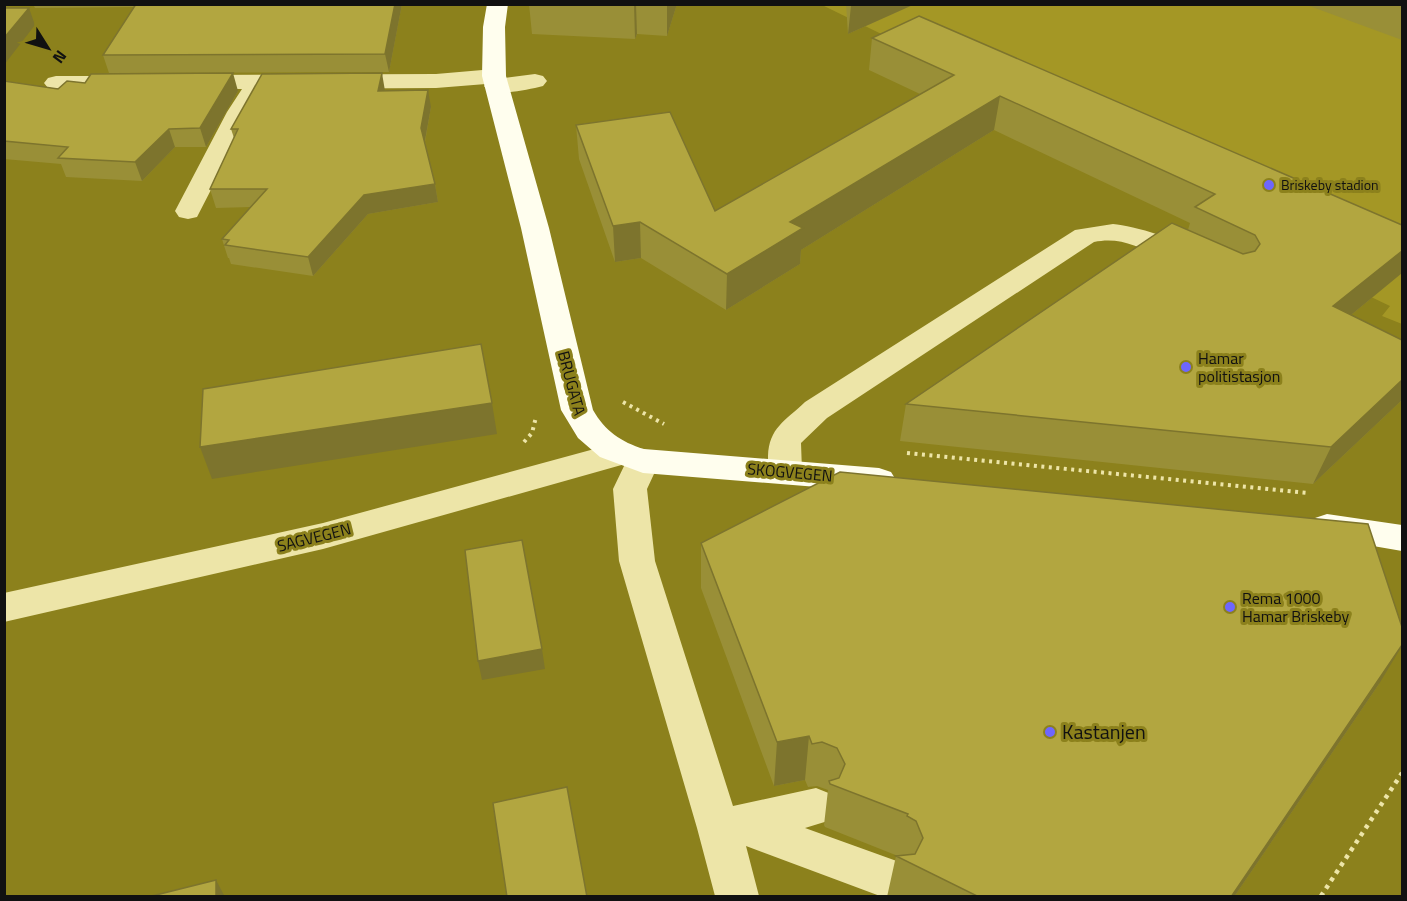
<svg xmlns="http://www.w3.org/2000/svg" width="1407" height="901" viewBox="0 0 1407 901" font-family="'Titillium Web',sans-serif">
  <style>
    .green { fill: #a49725 }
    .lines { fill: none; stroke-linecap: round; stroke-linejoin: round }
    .path-far1 { stroke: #ede5a8; stroke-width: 4; stroke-dasharray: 3 4.5; stroke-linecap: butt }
    .path { stroke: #ede5a8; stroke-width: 4.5; stroke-dasharray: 4 5; stroke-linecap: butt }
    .minor { fill: #ede5a8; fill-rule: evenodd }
    .major { fill: #fffeee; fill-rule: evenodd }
    .wall { fill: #998f37 }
    .shaded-wall { fill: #7d742d }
    .building { fill: #b2a640; stroke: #7d742d; stroke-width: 1.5 }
    .poi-dot { fill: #6e66fd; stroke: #8c811c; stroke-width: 2 }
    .labels { text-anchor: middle; stroke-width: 6; stroke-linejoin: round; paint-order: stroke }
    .far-poi-label { font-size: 14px; fill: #111; stroke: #8c811c; text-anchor: start }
    .poi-label { font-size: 16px; fill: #111; stroke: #8c811c; text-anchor: start }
    .street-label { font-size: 16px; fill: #111; stroke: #8c811c }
    .near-poi-label { font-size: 20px; fill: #111; stroke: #8c811c; text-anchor: start }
  </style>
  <rect width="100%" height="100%" fill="#8c811c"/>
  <!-- green -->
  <path class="green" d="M822,5H1402V324L1382,316L1390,306L879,63L910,48Z"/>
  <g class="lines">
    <!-- path-far1 -->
    <path class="path-far1" d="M623,402L664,424
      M524,442L532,433L536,417
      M907,453L1308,493"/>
    <!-- path -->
    <path class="path" d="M1321,896L1402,773"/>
    <!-- minor -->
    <path class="minor" d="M494,69L502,71L506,76L504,78L535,74L543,76L547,81L543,86C527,90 504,95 488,91L484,86L486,84L436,88L265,89L251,112L197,217L188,219L179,217L175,211L227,112L242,89H190L182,87L178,82L182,77L190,75L436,74Z
      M56,76H111L119,78L123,83L119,88L111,90L48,88L44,83L48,78Z
      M1113,224C1135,226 1189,241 1202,259L1198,265L1188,267C1155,259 1130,234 1094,242L827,418L801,443L802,471L797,479L785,483L773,479C768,471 768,466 768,456C769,428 785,421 805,402L1075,230Z
      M620,442L632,446L635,452L643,449L655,453L660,461L647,489L655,561L733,806L816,788L831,794L837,807L831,820L805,828L905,864L911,879L905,894L897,896H880L746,846L759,896H715L697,828L619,561L613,489L625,464L323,549L4,622V593L323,523Z"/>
    <!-- major -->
    <path class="major" d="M487,4H508L505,27L506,76L549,228L593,410C605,431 621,442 644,449L879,468L891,472L896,480L891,488L879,492L643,473L600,457L578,438L561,410L521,228L482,76L483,27Z
      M1327,514L1402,525V551L1315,536L1309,527L1315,518Z"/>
  </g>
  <!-- wall -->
  <path class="wall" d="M33,4H402L389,72L109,73L103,55L135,7L35,8Z
    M529,4H677L667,36L637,34L635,39L532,34Z
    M846,4H915L848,34Z
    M1304,4H1402V40Z
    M872,38L1402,225V273L1351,315L1402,340V400L1313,484L900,441L906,404L1188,230L1190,223L994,130L801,250L800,264L726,310L641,258L615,262L579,159L576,125L715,211L920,94L869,70Z
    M4,81L58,89L238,91L206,147H175L142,181L66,177L61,164L4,159Z
    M385,90L431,107L425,142L435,184L438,202L368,214L313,276L231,264L229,258H228L222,239L251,207L216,208L210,189L234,138L231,129Z
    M701,543L1379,684L1234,897H887L896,856H898L825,827L824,825L828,790L817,786L808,787L805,780L774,786L701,588Z"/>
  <!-- shaded-wall -->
  <path class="shaded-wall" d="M395,4H402L389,72L385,54Z
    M634,4H636L637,34L635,39Z
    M667,4H677L667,36Z
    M854,4H915L848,34L851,6Z
    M29,8L35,25L4,65V38Z
    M233,73L238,91L206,147L200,128Z
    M382,73L385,91H378Z
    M428,90L431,107L424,146L421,128Z
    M1000,96L994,130L801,250L800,264L726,310L727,274L790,222Z
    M169,129L175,147L142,181L135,162Z
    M435,184L438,202L368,214L313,276L308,257L364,195Z
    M640,222L641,258L615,262L613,226Z
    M1402,251V273L1317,343L1333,306Z
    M1402,380V400L1313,484L1331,447Z
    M492,403L497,434L212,479L200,447Z
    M1402,646L1379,684L1234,897H1231Z
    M542,649L545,669L482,680L478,661Z
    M809,736L805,780L774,786L777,742Z
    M216,880L225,897H216Z"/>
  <!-- building -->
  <path class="building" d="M136,4H395L385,54L103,55Z
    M4,8H29L4,38Z
    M919,16L1402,225V251L1333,306L1402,340V380L1331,447L906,404L1172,223L1243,254L1255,251L1260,244L1255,235L1195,207L1215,194L1000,96L790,222L803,228L727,274L640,222L613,226L576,125L670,112L715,211L954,75L872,38Z
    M233,73L200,128L169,129L135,162L58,158L68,147L4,141V81L58,89L67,81L85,83L91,74Z
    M382,73L378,91L428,90L421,128L435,184L364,195L308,257L225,245L229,240L222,239L267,189H210L238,129H231L262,74Z
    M481,344L492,403L200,447L203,389Z
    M840,472L1368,524L1402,627V645L1231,897H979L896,856L915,854L923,838L916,821L907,816L908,814L830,784L829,781L839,778L845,764L837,748L822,742L812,744L809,736L777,742L701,543Z
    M522,540L542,649L478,661L465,550Z
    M567,787L587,897H507L493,803Z
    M216,880V897H148Z"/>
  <!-- markers -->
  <g class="poi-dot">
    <circle cx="1269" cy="185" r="6"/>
    <circle cx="1186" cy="367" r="6"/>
    <circle cx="1230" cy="607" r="6"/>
    <circle cx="1050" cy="732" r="6"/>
  </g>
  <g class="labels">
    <!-- far-poi labels -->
    <g class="far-poi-label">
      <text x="1281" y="190">Briskeby stadion</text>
    </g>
    <!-- poi labels -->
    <g class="poi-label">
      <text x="1198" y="364">Hamar<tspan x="1198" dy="18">politistasjon</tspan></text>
      <text x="1242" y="604">Rema 1000<tspan x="1242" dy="18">Hamar Briskeby</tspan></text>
    </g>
    <!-- street labels -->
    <g class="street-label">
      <text transform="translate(572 383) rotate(75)" y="6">BRUGATA</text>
      <text transform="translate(790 472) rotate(5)" y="6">SKOGVEGEN</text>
      <text transform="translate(314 537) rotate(-14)" y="6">SAGVEGEN</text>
    </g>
    <!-- near-poi labels -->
    <g class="near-poi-label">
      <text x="1062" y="739">Kastanjen</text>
    </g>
  </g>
  <!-- border -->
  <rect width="1407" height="901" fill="none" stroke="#111111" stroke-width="12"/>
  <!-- north arrow -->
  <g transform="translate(48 48) rotate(127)" stroke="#8c811c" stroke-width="4.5" paint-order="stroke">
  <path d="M0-4.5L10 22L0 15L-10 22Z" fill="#111111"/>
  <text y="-9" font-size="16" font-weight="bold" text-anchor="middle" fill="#111111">N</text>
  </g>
</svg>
